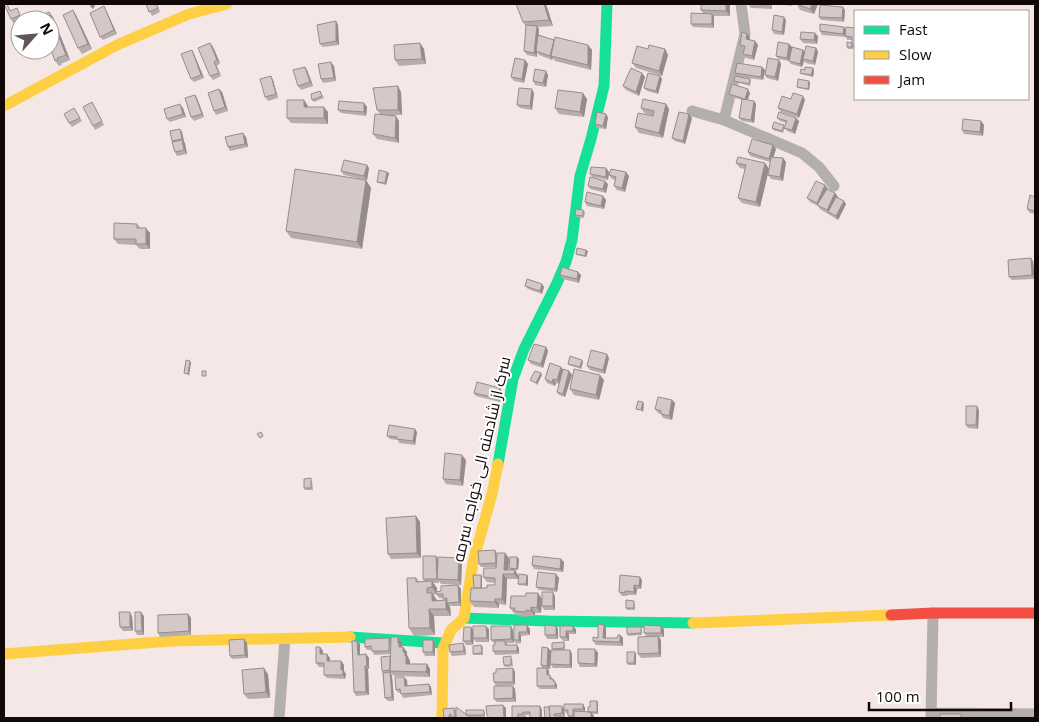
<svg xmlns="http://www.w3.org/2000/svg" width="1039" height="722" viewBox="0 0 1039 722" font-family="'Open Sans',Cairo,sans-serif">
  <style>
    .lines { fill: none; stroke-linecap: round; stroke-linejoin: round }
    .street { stroke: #b2afac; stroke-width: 11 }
    .fast { stroke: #16e098; stroke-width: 11 }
    .slow { stroke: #ffcf43; stroke-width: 11 }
    .jam { stroke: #f24e42; stroke-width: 11 }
    .wall { fill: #b7adac; fill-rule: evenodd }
    .shaded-wall { fill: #958d8c }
    .building { fill: #d5c9c8; stroke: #958d8c }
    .labels { text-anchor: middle; stroke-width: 4; stroke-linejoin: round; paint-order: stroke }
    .street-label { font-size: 16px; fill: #120808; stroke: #fff }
  </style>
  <rect width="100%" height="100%" fill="#f5e7e5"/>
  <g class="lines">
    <!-- street -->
    <path class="street" d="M692,111L724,120L802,153L819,167L834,186
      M724,120L745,34L741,4
      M931,713L1035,714
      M279,718L285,639
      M931,718L933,613"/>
    <!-- fast -->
    <path class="fast" d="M498,464L513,379L524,349L557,283L566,262L572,240L580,176L591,139L604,86L607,4
      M464,618L547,621L693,623
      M350,637L443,643"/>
    <!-- slow -->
    <path class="slow" d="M4,106L117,45L189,14L227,4
      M693,623L891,615
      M4,654L171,641L350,637
      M442,718L443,649L451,630L464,618L473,562L492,494L498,464"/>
    <!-- jam -->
    <path class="jam" d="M891,615L933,613H1035"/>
  </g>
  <!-- wall -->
  <path class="wall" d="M146,4H157L160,12L152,16Z
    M546,4L553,26L537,27L539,29V35L554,40L588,45L592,50L591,70L555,61L553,58L552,60L539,55L537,52V57L527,55L524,51L526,27L523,22Z
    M701,4H730V16H713L714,17V28L693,27L691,24L703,13L701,10Z
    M748,4H772V9L751,8Z
    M774,4H792V6L775,4Z
    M797,4H818L814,14L800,10Z
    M823,4H835V5H824Z
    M17,8L22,19L13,23L11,19V11Z
    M106,10L117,34L103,40L100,37Z
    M845,10L844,22L821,20L819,17Z
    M76,15L92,49L82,54L78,48Z
    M53,17L70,60L61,64L62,65L59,66L55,61Z
    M786,20L784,35L774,34L772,30Z
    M336,21L338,25L339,45L323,47L320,44Z
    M855,28V49L853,48V49H848L847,47L852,43V40H847L846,37L822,35L820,31Z
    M747,34L750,37L749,40L755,41L758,45L754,60L746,58L743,54L744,49H742L740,45Z
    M818,36L817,44L803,43L800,39Z
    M210,43L213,47L220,63L217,66L221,76L213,80L210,76Z
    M789,44L792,47L803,50L805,52L816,48L818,52L815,65L806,63L804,61L802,67L791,64L789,61L778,59L776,56Z
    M424,49L426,64L399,66L395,60Z
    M648,49H665L668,55L662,76L636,68L632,63Z
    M192,50L194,54L204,78L194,82L191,79Z
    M525,60L528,64L524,83L514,81L511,77Z
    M779,60L781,64L778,81L767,78L765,75Z
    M334,66L336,81L323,83L321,79Z
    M305,67L307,70L313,86L301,90L298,86Z
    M762,67L765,70L763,80L740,77L750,79L751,81L750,86L736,82L734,81L737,76L735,73Z
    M813,68L814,70L813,77L801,74L800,73Z
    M642,73L645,77L639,96L626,90L623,86Z
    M548,75L546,87L535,85L533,81Z
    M660,76L662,79L658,94L647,91L644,88Z
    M273,80L278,98L268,101L265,97Z
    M810,83L809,90L798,88L797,87Z
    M320,91L324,98L314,102L312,100Z
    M222,92L228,111L216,115L214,111Z
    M401,92L402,115H394L399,121V143L377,139L373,134L380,114L377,110Z
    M534,93L532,110L520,108L517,105Z
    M750,93L748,100L756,104L754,123L742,121L739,118L742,100L732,97L729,94Z
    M195,95L197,98L204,117L194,121L191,117Z
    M587,99L584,117L559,114L555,108Z
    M805,100L799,118L781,112L778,108Z
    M92,102L104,125L95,130L93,126Z
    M364,103L367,107L366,116L341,113L338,110Z
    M666,104L669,109L663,138L639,133L635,127L653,116L644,113L641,108Z
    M308,106V107L328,112V124L291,123L287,118Z
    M183,108L186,117L170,122L167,119Z
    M76,112L82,121L72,127L69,123Z
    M608,117L606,129L597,128L595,124Z
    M692,118L685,144L675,141L672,138Z
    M777,118H796L799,121L795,134L787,131L785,128L783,133L773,130L772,128L785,126L786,123L780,121Z
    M981,121L984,125L983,136L964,134L962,130Z
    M180,129L182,132L187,154L177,156L175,152L172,141Z
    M246,137L248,147L230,151L228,147Z
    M776,149L773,157L783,158L786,162L783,181L771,179L768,175L770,162L750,156L748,152Z
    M736,163H765L769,169L760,207L742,203L738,198L745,169L740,168Z
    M369,168L367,180L344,175L341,171Z
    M606,168L609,172L608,180L592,177L590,174Z
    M387,172L389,173L386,185L378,183L377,182Z
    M609,175L629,176L625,192L617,190L614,186L616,180L612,179Z
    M366,180L371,188L362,249L291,238L286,231Z
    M608,184L606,193L590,189L588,186Z
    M825,185L828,190L835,193L838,197H837L846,204L838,220L820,209L818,206L810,202L807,198Z
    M603,196L606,200L604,209L587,206L585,202Z
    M1035,197V214L1030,213L1027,209Z
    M583,210L585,212L584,218L577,217L575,215Z
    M137,224L141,228L150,233V249H140L136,245L118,244L114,239Z
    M588,251L586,257L577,255L576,254Z
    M1033,261L1035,279L1012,280L1009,277Z
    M578,272L581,275L579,283L563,279L560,275Z
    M542,284L544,287L542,294L528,289L525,286Z
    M546,347L548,351L543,368L531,364L528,360Z
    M609,358L605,374L590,370L587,366Z
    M583,362L581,369L569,365L568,364Z
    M563,370L569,371L572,375L565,397L559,395L557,392L559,384L556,383L555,386L547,383L545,379Z
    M604,380L599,400L574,395L570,389Z
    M502,391L500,402L476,396L474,393Z
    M672,400L675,403L672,420L663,418L661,414L658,413L655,409Z
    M979,410L978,429L968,428L966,425Z
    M417,432L415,445L399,443L398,440L390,439L387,436Z
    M466,460L463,486L446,484L443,479Z
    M312,480L313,490H305L304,488Z
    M416,516L420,522L421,558L391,559L388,554Z
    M495,550L497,553H505L509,558L508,570H510L509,568L519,559L518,570H515L518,575V579H507L506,605L499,604V608L474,607L470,601L474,588L482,577V588H487L495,585V583L487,582L483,577L496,568V567H481L479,564Z
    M438,559L462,563L461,585L441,584L439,581V583H433L437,588V592L441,591L458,585L461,589V606H450L447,602L450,607L451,616H434L435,635L414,636L409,628L416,578L419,581H424L423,579ZM436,594L439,598H443L444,600L437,601L433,595Z
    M564,562L563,572L534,569L532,565Z
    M556,574L559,578L557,592L539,590L536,587Z
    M528,576V586L519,585L518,584Z
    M642,580L641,589H637L636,595H628L627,596H622L619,592Z
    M538,593L542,599L555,596V610H544L542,606V599L541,613H535V616H529V617L518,616L516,614L514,613L510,608L526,596Z
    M635,603V610H627L626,608Z
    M188,614L191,618V635L160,637L158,633Z
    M132,616L133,631H123L120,627Z
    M144,616V635H137L135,631Z
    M514,625L530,629V635L521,636V643L516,644L514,640Z
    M511,626L514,643H507L508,645L519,648V654L495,655L493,651L495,643H494L491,640Z
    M556,626L558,629V639H547L545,635Z
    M560,626L576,629V634H569V641H563L560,637Z
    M606,628V638H617L620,635L623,638V646L596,645L593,641Z
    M489,629V642H476L474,639L473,645H466L463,641L473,630Z
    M642,629V635L628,636L627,634Z
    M664,629V637H659L661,640V657L641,658L638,654L646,636L644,633Z
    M398,637L402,643V647H403L407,652V655L410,661V664H427L430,669V677L394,676L392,674H391L392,676L394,701H388L385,698L383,674L382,671L390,657L391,654L374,655L372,650H367L365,647L391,641Z
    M433,640L435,643V656H425L423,652Z
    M357,641L360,644V655L366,654L369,658V669H368L369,695L356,696L354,692Z
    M564,642L565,644V650H570L572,654V668H553L550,664L551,652L550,669H548L549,671V675H550L557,685V689H540L537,686L542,668L541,665L548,648L551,651L553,650L552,649Z
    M247,643L248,658L232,659L230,656Z
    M463,643L465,647L466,655L452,656L450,652Z
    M481,645L483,647V655H474L473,654Z
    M320,647L323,651V654L330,658V661H341L344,665V671L346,674L345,679L327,678L324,675V667H319L316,663Z
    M595,649L598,653L597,667H580L578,663Z
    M636,654V665H628L627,663Z
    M512,658L513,666L505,667L504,665Z
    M513,668L515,672V685L496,686L494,682L496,673Z
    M268,674L270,698L248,699L244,694Z
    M407,680V686L429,684L431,687L432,695L403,698L401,693H399L396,690Z
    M513,686L515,689L516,702H497L494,699Z
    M597,701L598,703V714H592L594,716V718H570L568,716V714H567L564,710L565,717L545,718L564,709L583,704L585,708V712H588L590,707Z
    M512,706H540L542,710V718H530V715H526V718H512Z
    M454,708L456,711L466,715L485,712V717H469L470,718H444Z"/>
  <!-- shaded-wall -->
  <path class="shaded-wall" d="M91,4H94L95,6L93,9L90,6Z
    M544,4H546L553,26L549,20Z
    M726,4H730V16L726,11Z
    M812,4H818L814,14L810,9Z
    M104,6L106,10L117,34L114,30Z
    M843,7L845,10L844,22L842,18Z
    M73,10L76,15L92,49L88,44Z
    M49,12L53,17L70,60L66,55Z
    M712,14L714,17V28L712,24Z
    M784,17L786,20L784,35L782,32Z
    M336,21L338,25L339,45L336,41Z
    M537,26L539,29L537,51H536L537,52V57L534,53Z
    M844,27L846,30V37L843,34Z
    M815,33L818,36L817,44L814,40Z
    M747,34L750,37L749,43L746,39Z
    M554,40L551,56L553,58L552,60L550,56Z
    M755,41L758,45L754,60L752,56Z
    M210,43L213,47L220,63L217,60Z
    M420,43L424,49L426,64L422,59Z
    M789,44L792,47L789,61L787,58Z
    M588,45L592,50L591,70L588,65Z
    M816,48L818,52L815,65L813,61Z
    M665,49L668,55L662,76L659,71Z
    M192,50L194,54L204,78L201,75Z
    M803,50L806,54L803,59L804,61L802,67L800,64Z
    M525,60L528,64L524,83L522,79Z
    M779,60L781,64L778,81L775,77Z
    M331,62L334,66L336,81L334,78Z
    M305,67L307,70L313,86L310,82Z
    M762,67L765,70L763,80L761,77Z
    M813,68L814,70L813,77L811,75Z
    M546,71L548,75L546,87L543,83Z
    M642,73L645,77L639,96L636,92Z
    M271,76L273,80L278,98L276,94Z
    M660,76L662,79L658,94L656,91Z
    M809,81L810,83L809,90L808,89Z
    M398,86L401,92L402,115L398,110Z
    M219,89L222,92L228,111L225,107Z
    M532,89L534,93L532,110L530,106Z
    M748,89L750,93L747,102L745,99Z
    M583,93L587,99L584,117L580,112Z
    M195,95L197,98L204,117L202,114Z
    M803,96L805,100L799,118L797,114Z
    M304,100L308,106V112L304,107Z
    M754,101L756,104L754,123L751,120Z
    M364,103L367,107L366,116L364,112Z
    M180,104L183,108L186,117L183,114Z
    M666,104L669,109L663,138L659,133Z
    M324,107L328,112V124L324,118Z
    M606,114L608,117L606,129L603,126Z
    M689,114L692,118L685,144L683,141Z
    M396,116L399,121V143L395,138Z
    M796,118L799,121L795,134L792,130Z
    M981,121L984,125L983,136L980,132Z
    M180,129L182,132L184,142L182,139Z
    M243,133L246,137L248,147L245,144Z
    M182,140L185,143L187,154L184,150Z
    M773,145L776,149L772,162L769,159Z
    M783,158L786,162L783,181L780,177Z
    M765,163L769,169L760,207L756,202Z
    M367,165L369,168L367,180L364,176Z
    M606,168L609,172L608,180L606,177Z
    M387,172L389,173L386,185L385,183Z
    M626,172L629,176L625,192L622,188Z
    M366,180L371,188L362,249L357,242Z
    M605,181L608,184L606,193L603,189Z
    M825,185L828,189L819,206L817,203Z
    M835,193L838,197L830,213L827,210Z
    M603,196L606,200L604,209L601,206Z
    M844,201L846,204L838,220L836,216Z
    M146,228L150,233V249L146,244Z
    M586,250L588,251L586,257L585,256Z
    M1031,258L1033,261L1035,279L1032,275Z
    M578,272L581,275L579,283L577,279Z
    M542,284L544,287L542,294L540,291Z
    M546,347L548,351L543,368L541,364Z
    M607,354L609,358L605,374L603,370Z
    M582,360L583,362L581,369L580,367Z
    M190,361L191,363L189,376L188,374Z
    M561,367L564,371L560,384L557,380Z
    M569,371L572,375L565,397L563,394Z
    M541,373L542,375L537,385L536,383Z
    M600,375L604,380L599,400L596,395Z
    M553,379L556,383L555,386L552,382Z
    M500,388L502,391L500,402L497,398Z
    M672,400L675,403L672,420L669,416Z
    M643,402L644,404L643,412L641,410Z
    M977,406L979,410L978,429L976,425Z
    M415,429L417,432L415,445L413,441Z
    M462,455L466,460L463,486L460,480Z
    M416,516L420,522L421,558L417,553Z
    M505,553L509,558L508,575L504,570Z
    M436,556L439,560L437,579L439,583L437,579Z
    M517,557L519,559L518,570L517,569Z
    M459,558L462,563L461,585L458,580Z
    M561,559L564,562L563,572L560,569Z
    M515,570L518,575V579L514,574Z
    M503,574L507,579L506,605L502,599Z
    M556,574L559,578L557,592L555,589Z
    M481,575L482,577V591L481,589Z
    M527,575L528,576V586L526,584Z
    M640,577L642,580L641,589L639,586Z
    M432,581L437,588V594L432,587Z
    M458,585L461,589V606L459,602Z
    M634,585L637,589L636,595L634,592Z
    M553,592L555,596V610L553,606Z
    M432,593L437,600V608L432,601Z
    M538,593L542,599L541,613L537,608Z
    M495,599L499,604V608L495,602Z
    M446,600L450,607L451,616L446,609Z
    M531,607L535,613V616L531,611Z
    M429,609L434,616L435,635L430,628Z
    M130,612L132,616L133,631L130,627Z
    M141,612L144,616V635L142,631Z
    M188,614L191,618V635L189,631Z
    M527,625L530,629V635L527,632Z
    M604,625L606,628V642L603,638Z
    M486,626L489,629V642L487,638Z
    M511,626L513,630L514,643L511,639Z
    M556,626L558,629V639L556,635Z
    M573,626L576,629V634L573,631Z
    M661,626L664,629V637L661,633Z
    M471,627L474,631L473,645L471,641Z
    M566,631L569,634V641L566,637Z
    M519,632L521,636V643L519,640Z
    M620,635L623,638V646L620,642Z
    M658,636L661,640V657L659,653Z
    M398,637L402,643V647H403L407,652V655L410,661V669L406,664L398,643Z
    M244,639L247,643L248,658L245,655Z
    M433,640L435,643V656L433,652Z
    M357,641L360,644V658L358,655Z
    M463,643L465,647L466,655L464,651Z
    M517,645L519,648V654L517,651Z
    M320,647L323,651V658L320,654Z
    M548,648L551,651L550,669L547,666Z
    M595,649L598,653L597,667L595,664Z
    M570,650L572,654V668L570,665Z
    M635,652L636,654V665L634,663Z
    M327,654L330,658V665L327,661Z
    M366,654L369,658V669L367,666Z
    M341,661L344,665V671L346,674L345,679L343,675L341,670Z
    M427,664L430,669V677L426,672Z
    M365,666L368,669L369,695L366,692Z
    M264,668L268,674L270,698L266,692Z
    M513,668L515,672V685L513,682Z
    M547,668L549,671V678L547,675Z
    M390,672L392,676L394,701L392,697Z
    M404,677L407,680L408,690L405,686Z
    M553,679L557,685V689L555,686Z
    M429,684L431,687L432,695L430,692Z
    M513,686L515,689L516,702L513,698Z
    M597,701L598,703V714L597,712Z
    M583,704L585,708V713L583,709Z
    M503,705L506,708V718H504Z
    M540,706L542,710V718H540Z
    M562,706L564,709L565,717L562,713Z
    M591,712L594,716V718H591Z"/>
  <!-- building -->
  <path class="building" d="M4,4H7L10,11L17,8L20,15L11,19Z
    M146,4H156L158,8L149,12Z
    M516,4H544L549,20L523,22Z
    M701,4H726V11L701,10Z
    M748,4H769V5Z
    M797,4H812L810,9Z
    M820,5L843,7L842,18L819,17Z
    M104,6L114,30L100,37L90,13Z
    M73,10L88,44L78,48L63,15Z
    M49,12L66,55L57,58L58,60L55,61L50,47V20H39L38,17Z
    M691,13L712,14V24H691Z
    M774,15L784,17L782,32L772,30Z
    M336,21V41L320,44L317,25Z
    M820,24L844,27L843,34L820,31Z
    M526,25L537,26L534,53L524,51Z
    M846,27L855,28V46H852V37L845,36Z
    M742,32L747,34L746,39L755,41L752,56L743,54L745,46L740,45Z
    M801,32L815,33L814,40L800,39Z
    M538,35L554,40L550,56L536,51Z
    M555,37L588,45V65L551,56Z
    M778,42L789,44L787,58L776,56Z
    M847,42L852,43V47H847Z
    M210,43L217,60L214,62L219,73L210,76L198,48Z
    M420,43L422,59L395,60L394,45Z
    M649,45L665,49L659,71L632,63L637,46L648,49Z
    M806,46L816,48L813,61L803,59Z
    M792,47L803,50L800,64L789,61Z
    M192,50L201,75L191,79L181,54Z
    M515,58L525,60L522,79L511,77Z
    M768,58L779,60L775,77L765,75Z
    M331,62L334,78L321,79L318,64Z
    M737,63L762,67L761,77L735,73Z
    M305,67L310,82L298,86L293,70Z
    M805,67L813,68L811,75L800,73L801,69L805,70Z
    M631,68L642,73L636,92L623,86Z
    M535,69L546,71L543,83L533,81Z
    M648,73L660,76L656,91L644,88Z
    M271,76L276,94L265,97L260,79Z
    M735,76L750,79L749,84L734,81Z
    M798,79L809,81L808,89L797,87Z
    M732,84L748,89L745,99L729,94Z
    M398,86V110H377L373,88Z
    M519,88L532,89L530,106L517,105Z
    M219,89L225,107L214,111L208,93Z
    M558,90L583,93L580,112L555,108Z
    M320,91L322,96L312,100L311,94Z
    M793,93L803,96L797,114L778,108L782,96L791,99Z
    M195,95L202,114L191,117L185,98Z
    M643,99L666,104L659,133L635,127L638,113L653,116L654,111L641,108Z
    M742,99L754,101L751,120L739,118Z
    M287,100H304V107H324V118H287Z
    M339,101L364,103V112L338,110Z
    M92,102L102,121L93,126L83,107Z
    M180,104L183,114L167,119L164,109Z
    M74,108L80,118L69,123L64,114Z
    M597,112L606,114L603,126L595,124Z
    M679,112L689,114L683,141L672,138Z
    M779,112L796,118L792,130L784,128L787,121L777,118Z
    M375,114L396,116L395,138L373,134Z
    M963,119L981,121L980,132L962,130Z
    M774,122L784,125L782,131L772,128Z
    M180,129L182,139L172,141L170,131Z
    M243,133L245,144L228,147L225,137Z
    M752,139L773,145L769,159L748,152Z
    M182,140L184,150L175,152L172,142Z
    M738,157L765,163L756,202L738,198L746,165L736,163Z
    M771,157L783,158L780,177L768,175Z
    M344,160L367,165L364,176L341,171Z
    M591,167L606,168V177L590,174Z
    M295,169L366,180L357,242L286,231Z
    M611,169L626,172L622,188L614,186L616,177L609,175Z
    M379,170L387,172L385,183L377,182Z
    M590,177L605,181L603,189L588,186Z
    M816,181L825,185L817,203L807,198Z
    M827,189L835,193L827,210L817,205Z
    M587,192L603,196L601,206L585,202Z
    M1030,195L1035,197V211L1027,209Z
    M836,197L844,201L836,216L828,212Z
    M576,209L583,210V216L575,215Z
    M114,223L137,224V228H146V244H136V239H114Z
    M577,248L586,250L585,256L576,254Z
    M1031,258L1032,275L1009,277L1008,260Z
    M562,267L578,272L577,279L560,275Z
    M527,279L542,284L540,291L525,286Z
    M534,344L546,347L541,364L528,360Z
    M591,350L607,354L603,370L587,366Z
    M570,356L582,360L580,367L568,364Z
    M186,360L190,361L188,374L184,373Z
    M550,363L561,367L557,380L553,379L552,382L545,379Z
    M563,369L569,371L563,394L557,392Z
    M574,369L600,375L596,395L570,389Z
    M202,371H206V376H202Z
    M535,371L541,373L536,383L530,380Z
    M477,382L500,388L497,398L474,393Z
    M658,397L672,400L669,416L661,414V411L655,409Z
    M638,401L643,402L641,410L636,409Z
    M966,406H977L976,425H966Z
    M389,425L415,429L413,441L397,439V437L387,436Z
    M261,432L263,436L260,438L257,434Z
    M445,453L462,455L460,480L443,479Z
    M311,478V488H304V479Z
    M416,516L417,553L388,554L386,518Z
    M495,550L496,563L479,564L478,551Z
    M497,553H505L504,570H515L514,574H503L502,599H495V602L470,601L471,588H487V585H495V578L483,577L484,568H496Z
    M423,556H436L437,579H423Z
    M533,556L561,559L560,569L532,565Z
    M438,557L459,558L458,580L437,579Z
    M510,557H517V569L509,568Z
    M538,572L556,574L555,589L536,587Z
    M519,574L527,575L526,584H518Z
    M473,575H481V588H474Z
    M620,575L640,577L639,586L634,585V592L625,591V593L619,592Z
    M407,578H416V582L432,581V587L427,588V593H432V601L446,600V609H429L430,628H409Z
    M458,585L459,602L447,603V598L443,599V594H436V592L441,591V586Z
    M542,592H553V606H542Z
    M526,593H538L537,608L531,607V611L526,610V612L514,611L515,608H510L511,596H526Z
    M626,600L634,601V608H626Z
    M119,612H130V627H120Z
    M135,612H141L142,631H135Z
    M188,614L189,631L158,633V615Z
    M598,624L604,625L603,638H617L618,635H620V642L593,641V637L598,638Z
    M514,625H527V632H519V640H514Z
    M545,625L556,626V635H545Z
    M644,625L661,626V633H644Z
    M473,626H486L487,638H473Z
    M491,626H511V639L491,640Z
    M560,626H573V631H566V637H560Z
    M464,627H471V641H463Z
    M627,627H641V633L627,634Z
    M658,636L659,653L638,654V637Z
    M391,637H398V643L399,644V647H403V652H405V656H406V664H427L426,672L390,671Z
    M389,638V651H372L371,646L365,647V639Z
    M244,639L245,655L230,656L229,640Z
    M423,640H433V652H423Z
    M352,641H357L358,655L366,654L367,666H365L366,692H354Z
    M495,641H505V645H517V651H493V645H495Z
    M564,642V648L552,649V643Z
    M463,643L464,651L450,652L449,645Z
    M481,645L482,653L473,654V646Z
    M316,647H320V654H327V661H341V670H343V675H324V663H316Z
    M542,647L548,648L547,666L541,665Z
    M578,649H595V664L578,663Z
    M551,650H570V665L550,664Z
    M627,652H635L634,663H627Z
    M390,656V670L382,671L381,657Z
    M511,656V665H504L503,657Z
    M264,668L266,692L244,694L242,670Z
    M513,668V682H494L493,673H496V669Z
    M537,668H547V675H550V679H553V681H555V686H537Z
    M390,672L392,697L385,698L383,673Z
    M395,677H404L405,686L429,684L430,692L401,694L400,689L396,690Z
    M494,686H513V698L494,699Z
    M590,701H597V712H588V707H590Z
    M564,704H583V709H573V716H568V710H564Z
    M503,705L504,718H489L487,715L486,706Z
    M512,706H540V718H530V712H523V714H518V718H512Z
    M549,706H562V713L554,714V716H561V718H550Z
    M456,707L470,717V718H456Z
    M544,707H549L550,718H545Z
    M454,708L455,717H451V714L449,715V718H444L443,709Z
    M466,710H484V715H466Z
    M574,711L591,712V718H574Z
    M940,714H961V718H940Z"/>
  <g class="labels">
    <!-- street labels -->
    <g class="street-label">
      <text transform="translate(481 459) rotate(-77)" y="6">سرک از شادمنه الی خواجه سرمه</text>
    </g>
  </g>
  <!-- border -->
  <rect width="1039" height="722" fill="none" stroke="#120808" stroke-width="10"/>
  <!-- legend -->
  <rect x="854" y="10" width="175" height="90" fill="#ffffff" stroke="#a09c9c"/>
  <rect x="864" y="26" width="25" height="8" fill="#16e098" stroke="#a09c9c"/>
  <text x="899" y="35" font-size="15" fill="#120808">Fast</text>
  <rect x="864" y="51" width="25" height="8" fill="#ffcf43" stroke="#a09c9c"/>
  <text x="899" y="60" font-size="15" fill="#120808">Slow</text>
  <rect x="864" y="76" width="25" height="8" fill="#f24e42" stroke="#a09c9c"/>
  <text x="899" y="85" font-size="15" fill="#120808">Jam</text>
  <!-- north arrow -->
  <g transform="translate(35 35) rotate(63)"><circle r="24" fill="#ffffff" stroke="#a09c9c"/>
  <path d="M0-4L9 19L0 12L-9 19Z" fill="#615655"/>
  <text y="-8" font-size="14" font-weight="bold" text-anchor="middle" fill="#120808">N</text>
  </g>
  <!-- scale -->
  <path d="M869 702v8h142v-8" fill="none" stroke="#120808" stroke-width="2.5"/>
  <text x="876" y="702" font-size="15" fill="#120808" stroke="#ffffff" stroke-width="4" paint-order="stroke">100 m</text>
</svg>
